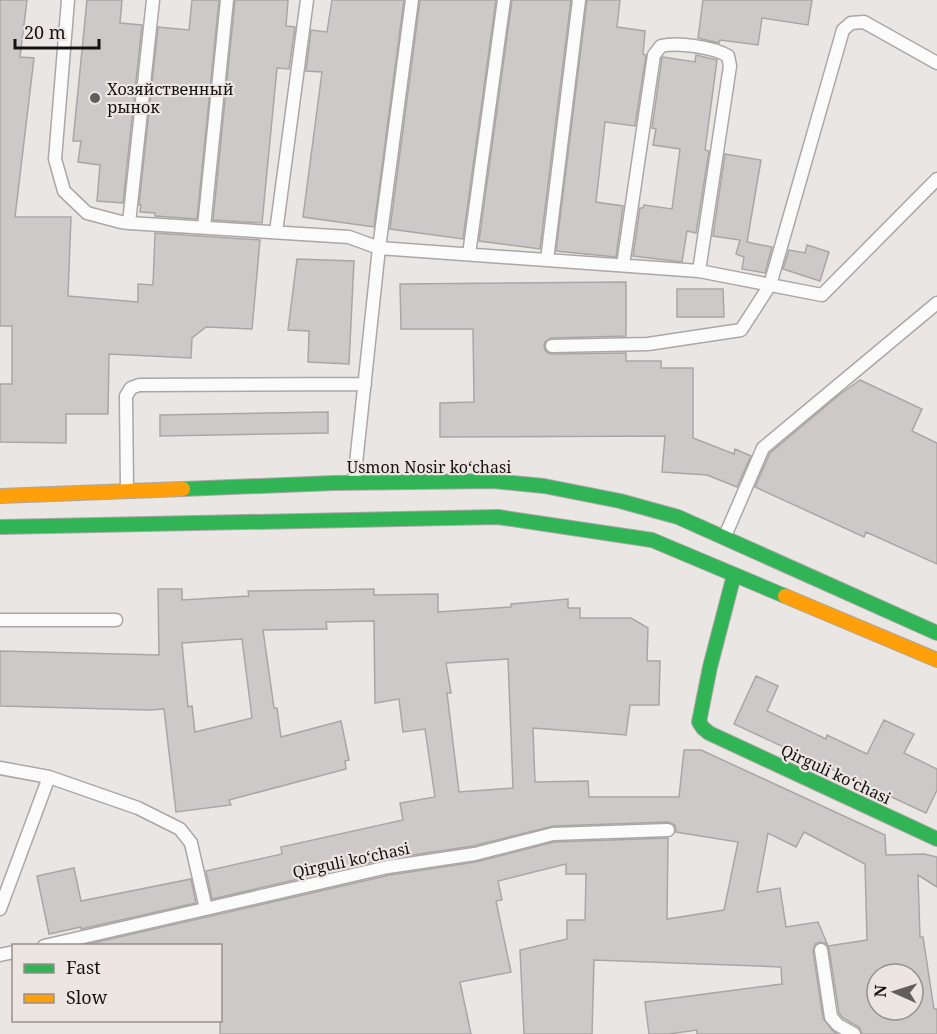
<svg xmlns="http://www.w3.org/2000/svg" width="937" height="1034" viewBox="0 0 937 1034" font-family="'Noto Serif',serif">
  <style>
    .building { fill: #cdc9c8; stroke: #a9a6a5; stroke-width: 1.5; fill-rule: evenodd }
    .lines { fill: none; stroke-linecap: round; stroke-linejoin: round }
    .lane-casing { stroke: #aaa7a6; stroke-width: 15 }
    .fast-casing { stroke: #aaa7a6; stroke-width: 16 }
    .slow-casing { stroke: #aaa7a6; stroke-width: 16 }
    .lane { stroke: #fcfbfb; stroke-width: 12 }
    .fast { stroke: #30b455; stroke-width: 14 }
    .slow { stroke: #ff9f0a; stroke-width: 14 }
    .poi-dot { fill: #605d5c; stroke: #ece5e2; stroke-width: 2 }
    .labels { text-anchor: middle; stroke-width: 4.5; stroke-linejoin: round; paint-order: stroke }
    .poi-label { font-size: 16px; fill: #151312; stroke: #ece5e2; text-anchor: start }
    .street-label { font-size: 16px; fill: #151312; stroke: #ece5e2 }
  </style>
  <rect width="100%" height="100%" fill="#eae6e4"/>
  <!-- building -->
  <path class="building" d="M0,0H27L20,57L34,58L15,217H71L68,296L138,302V284L153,285L155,233L260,240L252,329L206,327L192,338L191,358L109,354L108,414H66V443L0,442V384H12V326H0Z
    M87,0H122L120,23L142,25L123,203L97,201L100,165L78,162L81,141H73Z
    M192,0H219L197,219L155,216V213L140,212L141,205H139L158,27L189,30Z
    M235,0H288L286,26L295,27L289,69L277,68L262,223L213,220Z
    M332,0H404L374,227L303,217L322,72L306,71L311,30L327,32Z
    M420,0H496L463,239L390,229Z
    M512,0H571L540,249L479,241Z
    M587,0H620L617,27L645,31L643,54L646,55L635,126L605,122L596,202L623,206L616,257L556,251Z
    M703,0H812L808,25L762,18L758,45L720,40L719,43L698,38Z
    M696,55L717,60L705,150L709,151L696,233L687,231L682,262L633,256L640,208H643L644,205L672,209L680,149L653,145L656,129L652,128L662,58L663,57L695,62Z
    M725,154L761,160L747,242L772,247L765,273L742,269L744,257L736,254L740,240L713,236Z
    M807,245L829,252L820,281L783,269L789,250L805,253Z
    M297,259L354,261L349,364L308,362L309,331L288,330Z
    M626,282V336L551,338L545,342L544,346L545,350L548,353L552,354L626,353V361H661V368H693V438L734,454L735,449L751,456L737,487L707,475L662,472L665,436L440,437V403L474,402L473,329H401L400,284Z
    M677,289H723L724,317H677Z
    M860,380L922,409L912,431L937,443V564L866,532L864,537L755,487L770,453L839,395Z
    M328,412V433L160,436V415Z
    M158,589H182V600L249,596L248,591L374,589V595L438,594V612L511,607V604L568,599V608H580V618H631L648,628L647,661H660L659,705H630L626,735L533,728L535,782L588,781L589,797H679L684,750H701L885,835L886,855L924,854L937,857V887L918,875L920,937H923L934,1009H937V1034H862L859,1027L843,1018L839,1013L829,949L827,944L820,942L815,944L813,951L823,1018L832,1030L837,1034H697V1030L669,1034H649L645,1002L782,984L781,967L594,960L592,1034H524L520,950L567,939V920H585L586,874H566V864L498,881L502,900L496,901L511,972L460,982L471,1034H220V945H84L390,875L476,862L554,842L668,838L667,919L724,910L738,842L676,832L675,825L668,822L553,826L473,846L386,859L212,899L206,871L282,854L281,847L403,820L400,803L435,797L425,729L403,732L399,699L375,703L374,621L326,622L327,629L263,630L274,708H277L281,737L341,721L349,760L345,761L346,769L229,800L231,805L176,812L164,709L149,710L0,706V651L159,655ZM242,639L252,718L195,732L192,706L188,707L182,643ZM508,659L513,788L459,792L447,693H451L446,663ZM804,832L865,864L867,940L828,946L818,922L786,927L780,888L757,892L768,833L796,847ZM877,974H913V1010H877Z
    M756,676L778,686L767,711L826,739L827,735L867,754L884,720L914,734L904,753L937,769V790L926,813L734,724Z
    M74,868L81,901L191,879L196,903L81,929V927L49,934L37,876Z"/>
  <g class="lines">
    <!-- lane casing -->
    <g class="lane-casing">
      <path id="lane" d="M68,0L55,159L64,191L87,213L121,222L129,223L349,237L379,248L412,0
        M129,223L153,0
        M204,227L227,0
        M276,232L307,0
        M469,254L504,0
        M547,260L579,0
        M623,265L654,55L661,46C678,42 713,47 728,56L730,66L699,271
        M552,346L648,344L741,330L770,285L843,30L851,23L864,22L937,63
        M354,482L379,248L699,271L822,295L937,179
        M127,490L126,396L131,388L139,385L365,384
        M725,536L763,448L937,303
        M0,620H116
        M0,768L49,777L138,808L180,829L191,843L206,909
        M0,909L49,777
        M44,946L388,867L475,854L553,834L668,830
        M821,950L831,1017L838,1025L854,1034
        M0,955L14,952"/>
    </g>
    <!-- fast casing -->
    <g class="fast-casing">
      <path id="fast" d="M183,489L334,483L493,481L544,486L620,501L678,517L937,633
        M0,527L498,517L652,540L785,596
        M734,575L710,667L699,722L703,728L709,733L937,839"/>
    </g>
    <!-- slow casing -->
    <g class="slow-casing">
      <path id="slow" d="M0,496L183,489
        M785,596L937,660"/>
    </g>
    <!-- lane -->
    <use href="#lane" class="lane"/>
    <!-- fast -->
    <use href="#fast" class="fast"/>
    <!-- slow -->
    <use href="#slow" class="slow"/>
  </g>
  <!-- markers -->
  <circle class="poi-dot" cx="95" cy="98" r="6"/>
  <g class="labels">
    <!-- poi labels -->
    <g class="poi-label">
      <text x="107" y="95">Хозяйственный<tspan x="107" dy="18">рынок</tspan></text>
    </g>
    <!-- street labels -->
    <g class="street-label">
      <text x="429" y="473">Usmon Nosir ko‘chasi</text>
      <text transform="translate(836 774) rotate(25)" y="6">Qirguli koʻchasi</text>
      <text transform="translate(351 860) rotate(-12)" y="6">Qirguli koʻchasi</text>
    </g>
  </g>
  <!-- legend -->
  <rect x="12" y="944" width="210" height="78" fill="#ece5e2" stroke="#96918f" stroke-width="1.5"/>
  <rect x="24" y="964" width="30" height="9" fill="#30b455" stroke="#96918f" stroke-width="1.5"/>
  <text x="66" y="974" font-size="18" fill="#151312">Fast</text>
  <rect x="24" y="994" width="30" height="9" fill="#ff9f0a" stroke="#96918f" stroke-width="1.5"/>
  <text x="66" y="1004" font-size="18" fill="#151312">Slow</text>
  <!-- north arrow -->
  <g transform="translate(895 992) rotate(273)"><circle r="28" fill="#ece5e2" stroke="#96918f" stroke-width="1.5"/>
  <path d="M0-4.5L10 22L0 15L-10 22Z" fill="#605d5c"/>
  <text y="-9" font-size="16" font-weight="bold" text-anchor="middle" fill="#151312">N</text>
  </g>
  <!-- scale -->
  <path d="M15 39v9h84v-9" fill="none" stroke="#151312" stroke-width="3"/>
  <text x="24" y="39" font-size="18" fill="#151312" stroke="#ece5e2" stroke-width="4.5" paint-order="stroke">20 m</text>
</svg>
